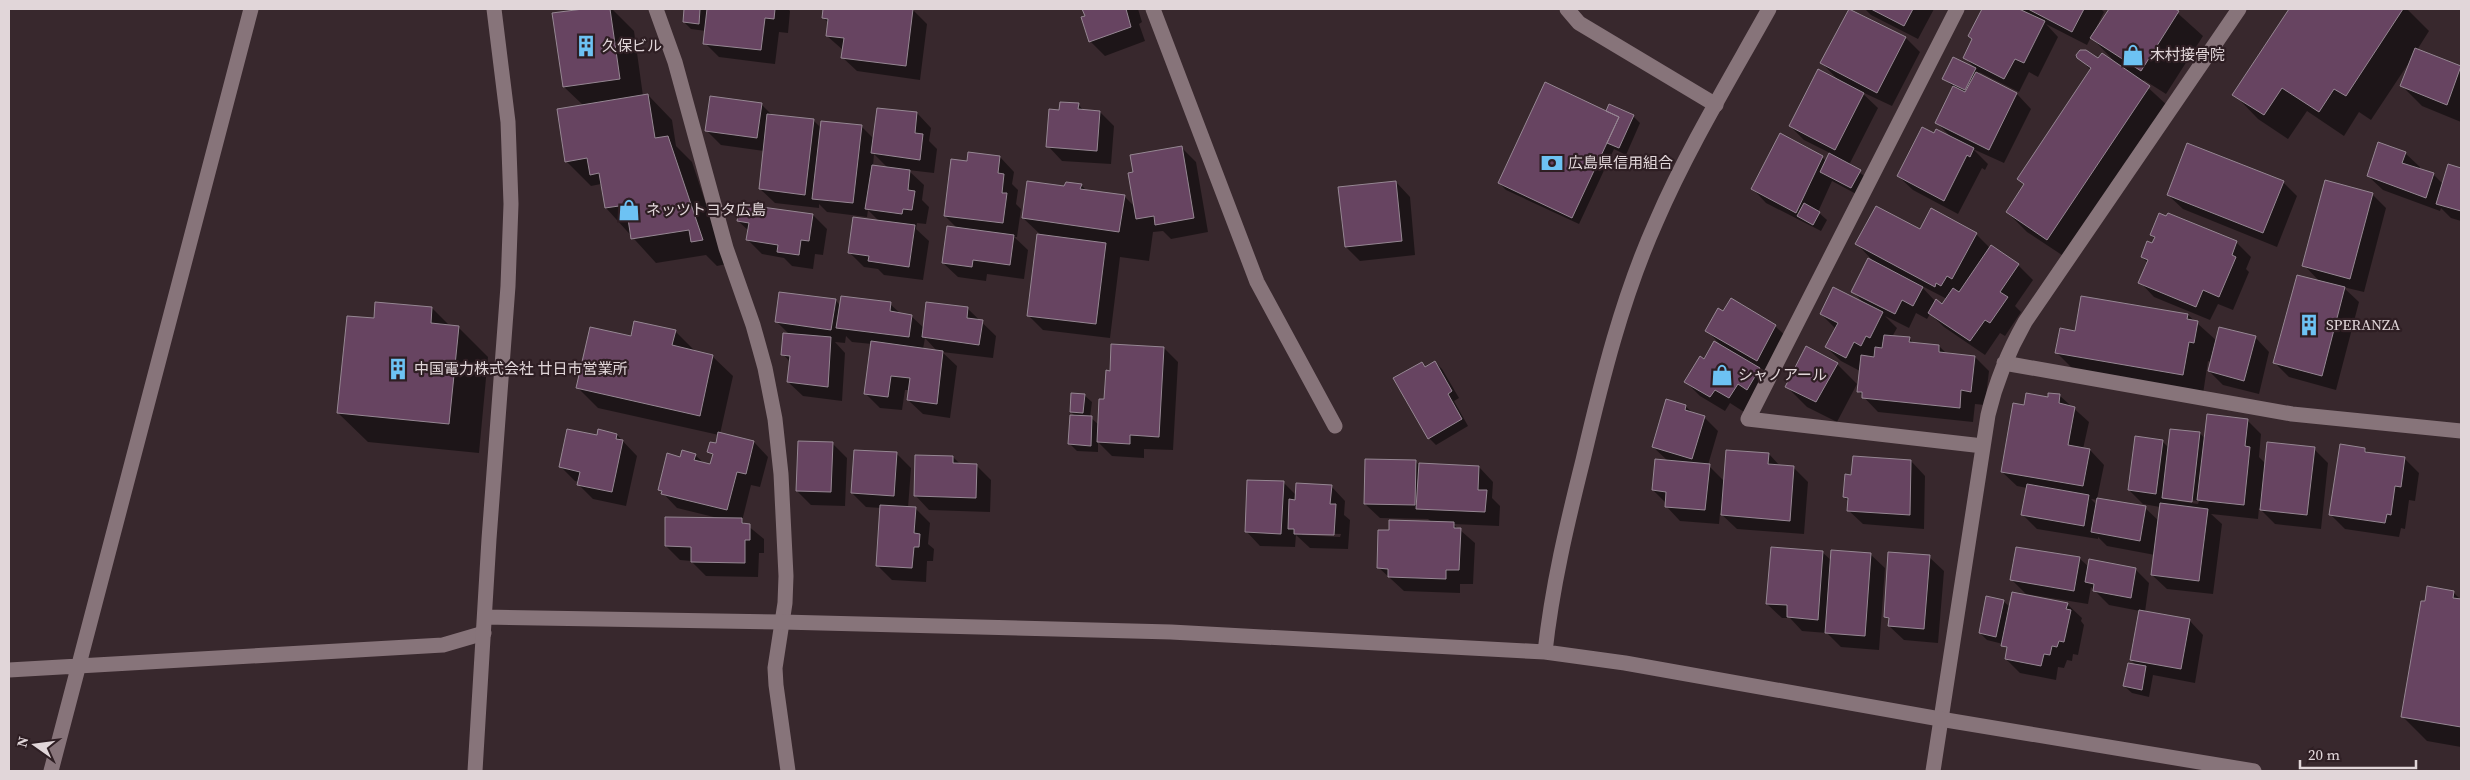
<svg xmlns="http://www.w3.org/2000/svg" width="2470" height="780" viewBox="0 0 2470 780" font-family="'Source Serif 4','Noto Sans JP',serif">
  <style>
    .shadow { fill: #0007; fill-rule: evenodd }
    .building { fill: #674461; stroke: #968793 }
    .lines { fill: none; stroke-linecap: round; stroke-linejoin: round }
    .minor { stroke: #87747a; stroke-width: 15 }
    .tertiary { stroke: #87747a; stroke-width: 15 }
    .labels { text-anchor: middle; stroke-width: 4.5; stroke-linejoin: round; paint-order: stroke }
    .poi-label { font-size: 15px; fill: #e1d6d9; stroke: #2e1e23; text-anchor: start }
  </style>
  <rect width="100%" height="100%" fill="#38282d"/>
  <!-- shadow -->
  <path class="shadow" d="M592,9H612L634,31L643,96L648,95L672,120L676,146L692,162L726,264L717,266L706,255L656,263L606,208L601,184L591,186L566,161L584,106L564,87L553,15Z
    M685,9H788L790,11L788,33L779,32L775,64L719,57L705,43L706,31L691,29L684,22Z
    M824,9L913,10L927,24L920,80L857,71L842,57L843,50L827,36L829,23L823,18Z
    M1084,9H1138L1142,22L1139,24L1145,41L1105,56L1090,41Z
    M1850,9L1906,38L1920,52L1892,106L1860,91L1878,108L1849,165L1867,178L1858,195L1832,181L1818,212L1827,220L1821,231L1766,203L1752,188L1822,157L1826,161L1830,153L1804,140L1790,126L1839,81L1822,63Z
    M1865,9H1934L1918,39L1871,15Z
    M1983,9H2016L2027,14L2022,9H2101L2104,12L2096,28L2098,29L2110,9H2173L2203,36L2166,94L2144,80L2142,82L2169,107L2068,259L2027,232L2007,212L2025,185L2019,179L2091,70L2080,59L2117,64L2091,37L2087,45L2046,24L2058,37L2038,77L2029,72L2019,92L1979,72L1982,77L2017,94L2031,109L2004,163L1973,149L1988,164L1985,170L1982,168L1958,214L1913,190L1898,176L1935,135L1950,136L1937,123L1954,87L1944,79L1954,59L1976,69L1964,57L1973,40L1970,36Z
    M2291,9H2407L2429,31L2417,50L2461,68V122L2422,106L2402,86L2412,58L2371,120L2359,112L2344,136L2307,111L2288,139L2258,119L2234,94Z
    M761,104L773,116L813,120L821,128L861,126L874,139L917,113L931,128L929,141L937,149L934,173L908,170L924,185L922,200L929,207L926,224L917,223L916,229L929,241L923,280L884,275L878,269L864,267L850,253L880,222L868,210L867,217L827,212L819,204V208L775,203L760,189L764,151L721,145L707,131ZM874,154L888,168L873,166Z
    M1078,104L1084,111L1100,112L1114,126L1111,164L1062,161L1048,146Z
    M1607,113L1633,116L1640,123L1626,155L1614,149L1579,224L1506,190L1499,183Z
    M1182,148L1196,162L1208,232L1171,239L1163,231L1153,232L1149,261L1120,257L1110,338L1043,330L1029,316L1042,236L1023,218L1065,188L1081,185L1087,191L1124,196L1135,207L1134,173Z
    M2405,153L2420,167L2419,169L2433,174L2443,184L2449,166L2461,170V221L2451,218L2441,208L2440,211L2383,190L2368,176Z
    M1000,157L1014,172L1012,184L1018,190L1016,204L1021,209L1017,237H1014L1028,250L1024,279L987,274L986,281L958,277L943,263L958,229L945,216L968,162Z
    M1396,182L1410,197L1415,255L1360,261L1346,247Z
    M2283,182L2297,196L2277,247L2183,209L2168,195Z
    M2372,194L2386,208L2364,292L2343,287L2359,302L2336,390L2289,377L2275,363L2320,282L2304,265Z
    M2168,214L2237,243L2251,257L2246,269L2249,272L2233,310L2218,304L2210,320L2154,297L2140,282L2148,263L2142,257L2155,239L2151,235Z
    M813,215L827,229L823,255L815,254L813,269L792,266L784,258L762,254L748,240L749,231L738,221Z
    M1921,230L1976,234L1990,248L2018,265L2033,280L2015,306L2021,312L2005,336L2000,333L1985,355L1944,327L1930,314L1927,319L1916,313L1909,328L1885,316L1897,328L1892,337L1909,338L1914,344L1939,346L1947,354L1975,357L1989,371L1985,405L1975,404L1973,422L1878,412L1858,391L1860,371L1841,361L1826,347L1836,329L1821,314L1865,304L1852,291L1875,263L1857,244ZM1920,285L1947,299L1943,305L1936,302Z
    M835,300L841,306L890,304L901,314L911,316L924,328L967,308L996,336L993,358L942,352L957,366L950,418L923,414L908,400L910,390H905L902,410L880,408L866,394L872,344L852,342L846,336L845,343L835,342L845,353L842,401L803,396L788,382L790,362L783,354L790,335L777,322ZM925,338L937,351L923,349Z
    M432,308L450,326L458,327L488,357L479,453L368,442L338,413L375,319Z
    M2188,315L2217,341L2255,337L2269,352L2259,394L2223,385L2209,371L2211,362L2208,361L2203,394L2077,373L2057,353L2076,332Z
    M1775,326L1790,340L1771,374L1756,366L1773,383L1744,412L1730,403L1725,411L1700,396L1686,382L1705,361L1722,346L1706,330Z
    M675,331L695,351L712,356L733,376L720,434L754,442L768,457L760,487L751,485L742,521L764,539V553H759L758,577L706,576L691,561L680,560L666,546L718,518L677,508L659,489L681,458L695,455L705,464L711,466L714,456L709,452L716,445L719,435L598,408L578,388L632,337Z
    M1164,348L1178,362L1173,450L1144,449V458L1112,456L1098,442V452L1077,451L1070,444L1076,417L1071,412L1084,395L1092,402L1090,417L1099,425L1111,372Z
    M1806,348L1837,364L1857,384L1837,422L1807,407L1787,387Z
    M1435,362L1442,369L1459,398L1454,401L1468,426L1436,445L1429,438L1426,368Z
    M2060,396L2089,422L2083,449L2090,450L2104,465L2097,499L2145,508L2159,521L2160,507L2143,504L2129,490L2162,441L2169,448L2171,430L2200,433L2205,439L2247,420L2261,434L2259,457L2266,464L2314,449L2328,463L2321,529L2275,524L2259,508L2258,519L2211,514L2222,524L2213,594L2167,589L2152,575L2155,555L2107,546L2098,537V539L2037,529L2022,514L2027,488L2017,486L2002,472L2025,406ZM2091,499L2098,500L2097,505ZM2178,499L2199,501L2198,504L2178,501Z
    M1685,406L1693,413L1704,417L1718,431L1708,465L1725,482L1769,454L1780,466L1793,467L1808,482L1804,534L1737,529L1720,513L1719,524L1680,521L1666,506V503L1653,490L1668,461L1653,447Z
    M617,435L637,456L626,506L593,499L579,485V482L575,481L561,467Z
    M832,443L847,458L845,506L811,505L797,491Z
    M2365,449L2369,454L2405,459L2419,473L2415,501L2409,500L2405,529L2401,528L2399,537L2345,529L2331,515Z
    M896,453L911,468L908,508L916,509L930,523L928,544L934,549L933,561H927L926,582L892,580L878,566L881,508L866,507L852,493Z
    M953,457L961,465L977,466L991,480L990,512L929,510L915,495Z
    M1415,461L1420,466L1479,467L1493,482L1492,498L1500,506L1499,526L1453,524L1475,543L1473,584H1460V593L1404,591L1378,567L1390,532L1433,523L1428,519L1380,518L1365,504Z
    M1911,461L1925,476L1924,529L1863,524L1848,510L1849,502L1844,497L1853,476Z
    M1283,482L1296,495L1331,486L1345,501L1344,515L1350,520L1348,549L1310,548L1296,535L1295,547L1260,546L1246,531ZM1302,533L1341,534L1340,537L1302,535Z
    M1822,552L1832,561L1870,554L1885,568L1879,650L1841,647L1827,633L1802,631L1790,618H1782L1767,604Z
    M1929,557L1944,571L1938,643L1904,640L1889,626L1890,621L1885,616Z
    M2079,558L2089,567L2135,569L2149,583L2145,612L2189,620L2203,635L2195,683L2153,675L2149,697L2132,693L2124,686L2137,666L2131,660L2140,611L2109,605L2091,587L2088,604L2026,594L2011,579Z
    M2453,592L2461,600V747L2427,741L2402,716Z
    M2003,601L2010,607L2067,604L2082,618L2081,621L2084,625L2078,655L2073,654L2072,661L2067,660L2064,668L2058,667L2056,680L2020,673L2006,659L2008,651L2003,644L1987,640L1980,633Z"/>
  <!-- building -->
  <path class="building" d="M583,9H610L620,79L563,87L552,13Z
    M684,9H700L699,24L683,22Z
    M707,9H775L774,19L765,18L761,50L703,44Z
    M823,9H913L906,66L841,58L844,38L826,36L828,19L822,18Z
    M1082,9H1126L1131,27L1089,42L1081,17L1085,16Z
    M1849,9L1906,37L1877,93L1820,63Z
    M1871,9H1913L1904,26Z
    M1982,9H2019L2045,21L2024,63L2015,59L2004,79L1963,58L1972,39L1968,36Z
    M2028,9H2084L2072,32Z
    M2109,9H2175L2179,11L2141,71L2090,38Z
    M2289,9H2403L2346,96L2334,89L2319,112L2282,88L2264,115L2232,95Z
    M2415,48L2461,66L2447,105L2400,86Z
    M2080,50H2086L2098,58L2102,53L2150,86L2047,240L2006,212L2024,184L2017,179L2091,68L2077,58L2076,55Z
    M1953,57L1976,68L1965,90L1942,79Z
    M1818,69L1864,93L1835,150L1789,126Z
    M1976,72L2017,93L1989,150L1935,123L1953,86L1965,92Z
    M1545,82L1619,117L1572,218L1498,183Z
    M648,94L655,138L668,136L703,240L691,242L689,230L631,239L626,205L605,208L599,173L590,175L587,158L565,162L557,109Z
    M710,96L762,103L757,138L705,131Z
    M1060,102L1079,103L1078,109L1100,111L1097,151L1046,147L1049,109L1059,110Z
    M1609,104L1634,115L1619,148L1607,143L1619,117L1606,111Z
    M877,108L917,112L915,133L923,134L920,160L871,153Z
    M767,114L814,119L805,195L759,189Z
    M821,121L862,125L853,203L812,199Z
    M1922,127L1934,133L1936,129L1974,148L1970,157L1967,155L1944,201L1897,176Z
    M1780,133L1823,156L1796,213L1751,189Z
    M2378,142L2406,152L2402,163L2434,173L2426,198L2367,176Z
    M2187,143L2284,181L2263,233L2167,195Z
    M1182,146L1194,218L1155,225L1154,216L1136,219L1128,173L1133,172L1130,155Z
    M968,152L1000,156L998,173L1004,174L1002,193H1007L1003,223L944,216L951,159L967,161Z
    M1829,153L1861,170L1851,188L1820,172Z
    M2448,164L2461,168V211L2436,204Z
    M872,165L910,170L908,190L915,191L912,210L903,209L902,214L865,209Z
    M2325,180L2373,193L2350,279L2302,266Z
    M1027,181L1064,186L1066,182L1082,184L1080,189L1125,195L1119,232L1022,218Z
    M1396,181L1402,241L1345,247L1338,187Z
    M1804,203L1820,212L1813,225L1797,216Z
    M740,204L813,214L809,241L801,240L799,255L777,252L778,245L746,240L749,223L737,221Z
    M1876,206L1920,229L1931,208L1977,233L1952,279L1947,276L1941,286L1936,283L1935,287L1855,244Z
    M2159,213L2166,216L2168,213L2237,241L2232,255L2236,257L2219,297L2203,290L2196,307L2138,283L2148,260L2141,257L2147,241L2152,243L2155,237L2150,235Z
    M853,217L915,225L909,267L868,261L869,256L848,253Z
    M947,226L1014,235L1010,265L973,260L972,267L942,263Z
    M1037,234L1106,243L1096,324L1027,316Z
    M1991,245L2019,264L2000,292L2008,297L1990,323L1985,320L1970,341L1928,313L1936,299L1942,304L1953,288L1959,292Z
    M1868,258L1923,287L1913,306L1902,300L1895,314L1851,292Z
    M2297,275L2345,287L2322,376L2273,363Z
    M1833,287L1883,312L1870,338L1866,336L1861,346L1854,342L1846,358L1825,347L1838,323L1820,314Z
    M779,292L836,299L831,330L775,322Z
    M841,296L891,302L890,311L912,315L909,337L836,328Z
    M2081,296L2188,314L2187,319L2198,321L2194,343L2189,342L2183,375L2055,353L2060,328L2075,331Z
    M1731,298L1776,325L1757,361L1705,331L1718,308L1723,311Z
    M375,302L432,307L431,323L459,326L449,424L337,413L347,316L374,318Z
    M926,302L968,307L967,318L983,320L979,345L922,337Z
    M634,321L676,330L672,345L713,355L700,416L576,388L590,327L631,336Z
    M2219,327L2256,336L2244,381L2208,371Z
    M783,333L831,337L828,387L787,382L790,356L781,355Z
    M1884,335L1910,337L1909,342L1939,345V352L1975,356L1971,392L1961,390L1960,408L1862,398V392H1857L1861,355L1874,357L1875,347L1882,348Z
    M871,341L943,351L937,404L907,400L910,378L891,376L888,397L864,394Z
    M1714,341L1760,368L1747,390L1738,384L1729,398L1715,390L1710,397L1684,382L1700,356L1704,359Z
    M1111,344L1164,347L1159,437L1130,435V444L1097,442L1099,399H1104L1106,370L1110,371Z
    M1806,346L1838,363L1816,402L1785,387Z
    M1435,361L1452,391L1448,394L1462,419L1428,439L1393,378L1422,362L1425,367Z
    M1071,393L1085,394L1083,413L1070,412Z
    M2026,393L2048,397V393L2060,394L2059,403L2075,407L2068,445L2090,449L2083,486L2001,472L2013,403L2024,405Z
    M1666,399L1686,405L1685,410L1705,416L1692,459L1652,447Z
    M2207,414L2248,419L2245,446L2250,447L2244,505L2197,500Z
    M1070,415L1092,416L1091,446L1068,444Z
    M567,429L597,435L598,429L617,434L616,439L623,440L612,492L577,485L580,472L559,467Z
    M2170,429L2200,432L2192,502L2162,498Z
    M718,432L754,441L746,474L737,472L727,510L661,494L662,491L658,490L667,453L680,457L682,450L696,454L694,460L710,464L713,454L707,452L710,442L716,443Z
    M2135,436L2163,440L2156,494L2128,490Z
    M798,441L833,442L831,492L796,491Z
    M2267,442L2315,447L2307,515L2260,510Z
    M2340,444L2365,448V452L2405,457L2401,487L2395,486L2391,515L2387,514L2385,523L2329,515Z
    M854,450L897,452L894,496L851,493Z
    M1726,450L1769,453L1768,464L1794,466L1790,521L1721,515Z
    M915,455L953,456V463L977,464L976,498L914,496Z
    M1853,456L1911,460L1910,515L1847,511L1848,498L1843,497L1845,474L1851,475Z
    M1365,459L1416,460L1415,505L1364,504Z
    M1655,459L1710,464L1705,510L1665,507L1666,492L1652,490Z
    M1419,463L1479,466L1478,490H1487L1485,512L1416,509Z
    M1247,480L1284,481L1281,534L1245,532Z
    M1296,483L1332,485L1330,504H1336L1334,535L1294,534V529H1288L1289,499L1295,500Z
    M2027,484L2089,495L2084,526L2021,515Z
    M2097,498L2146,506L2140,541L2091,532Z
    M2160,503L2208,509L2199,581L2151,575Z
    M880,505L916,507L914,533L920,534L919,547H914L912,568L876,566Z
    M665,517L742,518V523L750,524V540H745V563L691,562V547L665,546Z
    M1389,520L1454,522V528H1461L1459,570H1446V579L1388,577V569L1377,568L1378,530H1389Z
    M1771,547L1823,551L1818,620L1787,617V605L1766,604Z
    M2016,547L2080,557L2074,591L2010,580Z
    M1831,550L1871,553L1865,636L1825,633Z
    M1888,552L1930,555L1924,629L1888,626L1889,618L1884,617Z
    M2089,559L2136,568L2131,598L2093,591L2094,584L2085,582Z
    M2427,586L2454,591L2453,598L2461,599V727L2401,717L2421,601H2425Z
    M2012,592L2068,603L2066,609L2071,610L2064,642L2059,641L2057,647L2052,646L2050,655L2044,654L2041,666L2005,659L2007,647L2001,646Z
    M1986,596L2004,600L1996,637L1979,633Z
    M2139,610L2190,619L2181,669L2130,660Z
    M2128,663L2146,666L2142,690L2123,686Z"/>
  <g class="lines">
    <!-- minor -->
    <path class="minor" d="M656,9L675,62L726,248L753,325L765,368L775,419L781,474L786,576L785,603L775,668L776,685L788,771
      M1153,9L1257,282L1335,426
      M1567,9L1579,23L1716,105
      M1957,9L1748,419L1983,446
      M2004,363L2292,414L2461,431
      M9,670L443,645L484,633
      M51,771L251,9
      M1933,771L1988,415C1996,381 2008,352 2025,322L2239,9"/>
    <!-- tertiary -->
    <path class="tertiary" d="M485,617L782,622L1171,632L1545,652L1625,663L1940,719L2254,771
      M1545,652C1552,587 1567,524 1583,460C1602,379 1622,298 1656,222C1688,148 1730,79 1769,9
      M475,771L489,539L508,286L511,204L508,122L494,9"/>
  </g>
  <!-- icons -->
  <defs>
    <g id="building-bare" transform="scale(1.725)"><path d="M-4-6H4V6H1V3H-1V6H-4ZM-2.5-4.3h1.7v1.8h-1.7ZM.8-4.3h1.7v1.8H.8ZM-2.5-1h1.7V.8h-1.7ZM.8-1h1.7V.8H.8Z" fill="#6dc2f3" stroke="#2e1e23" stroke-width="2.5" paint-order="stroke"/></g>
    <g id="shop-bare" transform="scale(1.725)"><path d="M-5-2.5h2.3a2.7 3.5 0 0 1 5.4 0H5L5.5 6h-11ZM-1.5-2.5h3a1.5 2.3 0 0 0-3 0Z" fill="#6dc2f3" stroke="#2e1e23" stroke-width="2.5" paint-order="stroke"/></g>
    <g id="bank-bare" transform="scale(1.725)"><path d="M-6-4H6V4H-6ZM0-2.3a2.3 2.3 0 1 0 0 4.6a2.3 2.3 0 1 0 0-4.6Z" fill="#6dc2f3" stroke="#2e1e23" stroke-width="2.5" paint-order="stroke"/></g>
  </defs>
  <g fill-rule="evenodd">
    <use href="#building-bare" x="586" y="46"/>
    <use href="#shop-bare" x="2133" y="55"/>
    <use href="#bank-bare" x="1552" y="163"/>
    <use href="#shop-bare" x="629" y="210"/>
    <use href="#building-bare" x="2309" y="325"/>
    <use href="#building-bare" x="398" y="369"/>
    <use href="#shop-bare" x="1722" y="375"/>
  </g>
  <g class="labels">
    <!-- poi labels -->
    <g class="poi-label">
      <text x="602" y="51">久保ビル</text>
      <text x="2150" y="60">木村接骨院</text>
      <text x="1568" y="168">広島県信用組合</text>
      <text x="646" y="215">ネッツトヨタ広島</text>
      <text x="2326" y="330">SPERANZA</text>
      <text x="414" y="374">中国電力株式会社 廿日市営業所</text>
      <text x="1738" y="380">シャノアール</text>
    </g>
  </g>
  <!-- border -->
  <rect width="2470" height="780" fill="none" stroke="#e1d6d9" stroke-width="20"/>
  <!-- north arrow -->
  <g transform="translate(35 745) rotate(284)" stroke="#2e1e23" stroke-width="4" paint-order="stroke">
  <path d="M0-4L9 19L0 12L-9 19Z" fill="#e1d6d9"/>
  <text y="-8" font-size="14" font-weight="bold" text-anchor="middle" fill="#e1d6d9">N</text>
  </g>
  <!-- scale -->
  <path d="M2300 760v8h116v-8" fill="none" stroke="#e1d6d9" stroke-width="2.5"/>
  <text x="2308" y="760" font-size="15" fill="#e1d6d9" stroke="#2e1e23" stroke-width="4" paint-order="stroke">20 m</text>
</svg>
